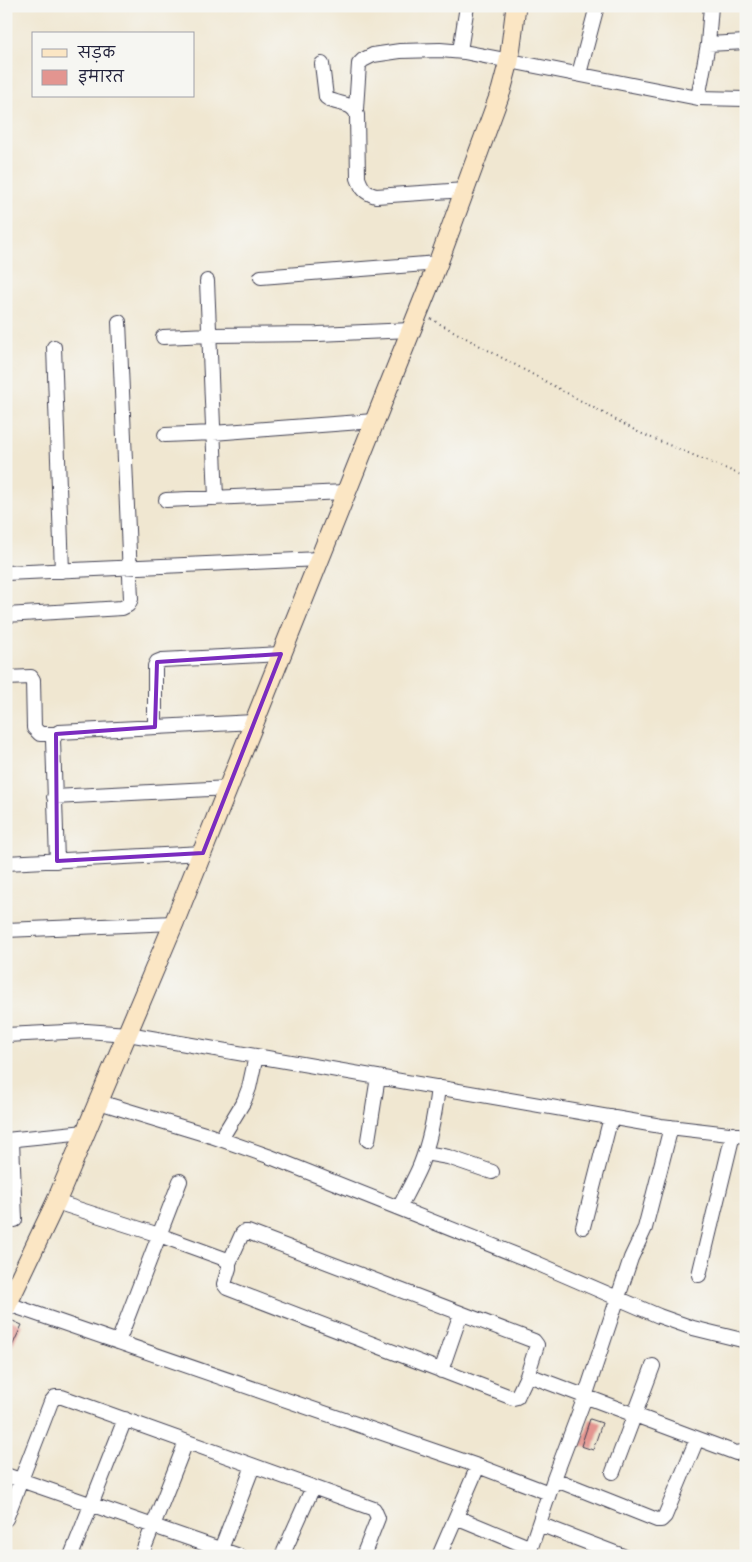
<svg xmlns="http://www.w3.org/2000/svg" width="752" height="1562" viewBox="0 0 752 1562" font-family="Caveat,'Playpen Sans Deva',sans-serif">
  <style>
    .building { fill: #e39590 }
    .lines { fill: none; stroke-linecap: round; stroke-linejoin: round }
    .street-casing { stroke: #414052; stroke-width: 16 }
    .secondary-casing { stroke: #414052; stroke-width: 21 }
    .path { stroke: #414052; stroke-width: 2; stroke-dasharray: 1 4; stroke-linecap: butt }
    .street { stroke: #fff; stroke-width: 14 }
    .secondary { stroke: #fbe6c4; stroke-width: 19 }
    .marked { fill: none; stroke: #7b2cbf; stroke-width: 4; stroke-linejoin: round }
  </style>
  <rect width="100%" height="100%" fill="#f6f6f2"/>
  <filter id="ink" filterUnits="userSpaceOnUse"><feTurbulence type="fractalNoise" baseFrequency=".02" numOctaves="2"/><feDisplacementMap in="SourceGraphic" scale="10" xChannelSelector="R" yChannelSelector="G"/><feConvolveMatrix kernelMatrix="1 2 1 2 8 2 1 2 1" color-interpolation-filters="sRGB"/></filter>
  <filter id="wash" filterUnits="userSpaceOnUse"><feTurbulence type="fractalNoise" baseFrequency=".0096" numOctaves="4" result="noise"/><feDisplacementMap in="SourceGraphic" scale="20" xChannelSelector="R" yChannelSelector="G"/><feGaussianBlur stdDeviation="1.12" result="paint"/><feColorMatrix in="noise" values="0 0 0 0 0 0 0 0 0 0 0 0 0 0 0 0 0 1.4 0 .05"/><feComposite in="paint" operator="in"/></filter>
  <g filter="url(#wash)">
    <rect width="100%" height="100%" fill="#f0e7d1"/>
    <g id="blocks">
      <!-- building -->
      <path class="building" d="M6,1318L22,1325L6,1359Z
        M590,1419L602,1423L593,1450L581,1446Z"/>
    </g>
  </g>
  <g filter="url(#ink)">
    <use href="#blocks" fill-opacity="0" stroke="#414052" stroke-width="1"/>
    <g class="lines">
      <!-- street casing -->
      <g class="street-casing">
        <path id="street" d="M708,44L746,42
          M460,51L467,6
          M322,64L326,97C336,106 353,101 357,115L358,178C362,189 365,193 376,196L465,190
          M579,74L597,6
          M698,98L708,44L711,6
          M356,109L359,64L363,60L373,55L400,51L440,50L464,52L698,98L746,99
          M261,277L438,263
          M207,281L216,498
          M163,337L209,335L318,334L411,330
          M54,347L62,571
          M165,435L213,433L374,421
          M166,500L345,492
          M6,573L319,559
          M6,615L122,608L128,605L131,599L119,322
          M6,678L31,677L33,680L34,728L40,734H56
          M155,727V666L157,662L162,660L281,654
          M54,797L229,788
          M57,861L53,740L56,734L59,732L254,722
          M6,863L203,853
          M6,930L174,923
          M6,1035L86,1031L128,1034L661,1126L746,1136
          M99,1102L211,1136L268,1156L534,1262L659,1316L693,1328L746,1341
          M221,1139L244,1101L249,1088L256,1056
          M6,1140L85,1132
          M12,1140L15,1220
          M368,1140L378,1077
          M425,1153L448,1157L492,1172
          M56,1202L159,1235L225,1259L229,1263V1268L224,1284L227,1288L513,1398L517,1397L527,1376H531L736,1453L746,1451
          M399,1208C406,1194 414,1180 420,1166C430,1141 435,1114 438,1087
          M583,1227L611,1117
          M229,1263L242,1234L244,1232H248L534,1341L537,1345L527,1376
          M699,1275L733,1134
          M8,1304L478,1466L549,1493
          M118,1342L180,1181
          M441,1371L461,1313
          M613,1472L653,1366
          M6,1475L240,1556
          M554,1479L657,1520H661L665,1516L697,1439
          M456,1517L531,1548
          M6,1519L51,1402L55,1397H62L374,1509L378,1518L363,1556
          M539,1524L623,1556
          M221,1549L253,1466
          M71,1556L125,1419
          M141,1556L186,1442
          M282,1556L313,1487
          M439,1556L478,1466
          M528,1556L554,1479L585,1397L631,1258L645,1228L671,1127"/>
      </g>
      <!-- secondary casing -->
      <g class="secondary-casing">
        <path id="secondary" d="M6,1307L56,1202L174,923L438,263L501,91L509,61L516,6"/>
      </g>
      <!-- path -->
      <path class="path" d="M431,319L640,433L746,477"/>
      <!-- street -->
      <use href="#street" class="street"/>
      <!-- secondary -->
      <use href="#secondary" class="secondary"/>
    </g>
  </g>
  <!-- marked area -->
  <path class="marked" d="M281,654L203,853L57,861L56,734L155,727L157,662Z"/>
  <!-- margin -->
  <rect width="752" height="1562" fill="none" stroke="#f6f6f2" stroke-width="25"/>
  <!-- legend -->
  <rect x="32" y="32" width="162" height="65" fill="#f6f6f2" stroke="#a1a1a9"/>
  <rect x="42" y="49" width="25" height="8" fill="#fbe6c4" stroke="#a1a1a9"/>
  <text x="78" y="58" font-size="15" fill="#22223b">सड़क</text>
  <rect x="42" y="70" width="25" height="15" fill="#e39590" stroke="#a1a1a9"/>
  <text x="78" y="82" font-size="15" fill="#22223b">इमारत</text>
</svg>
